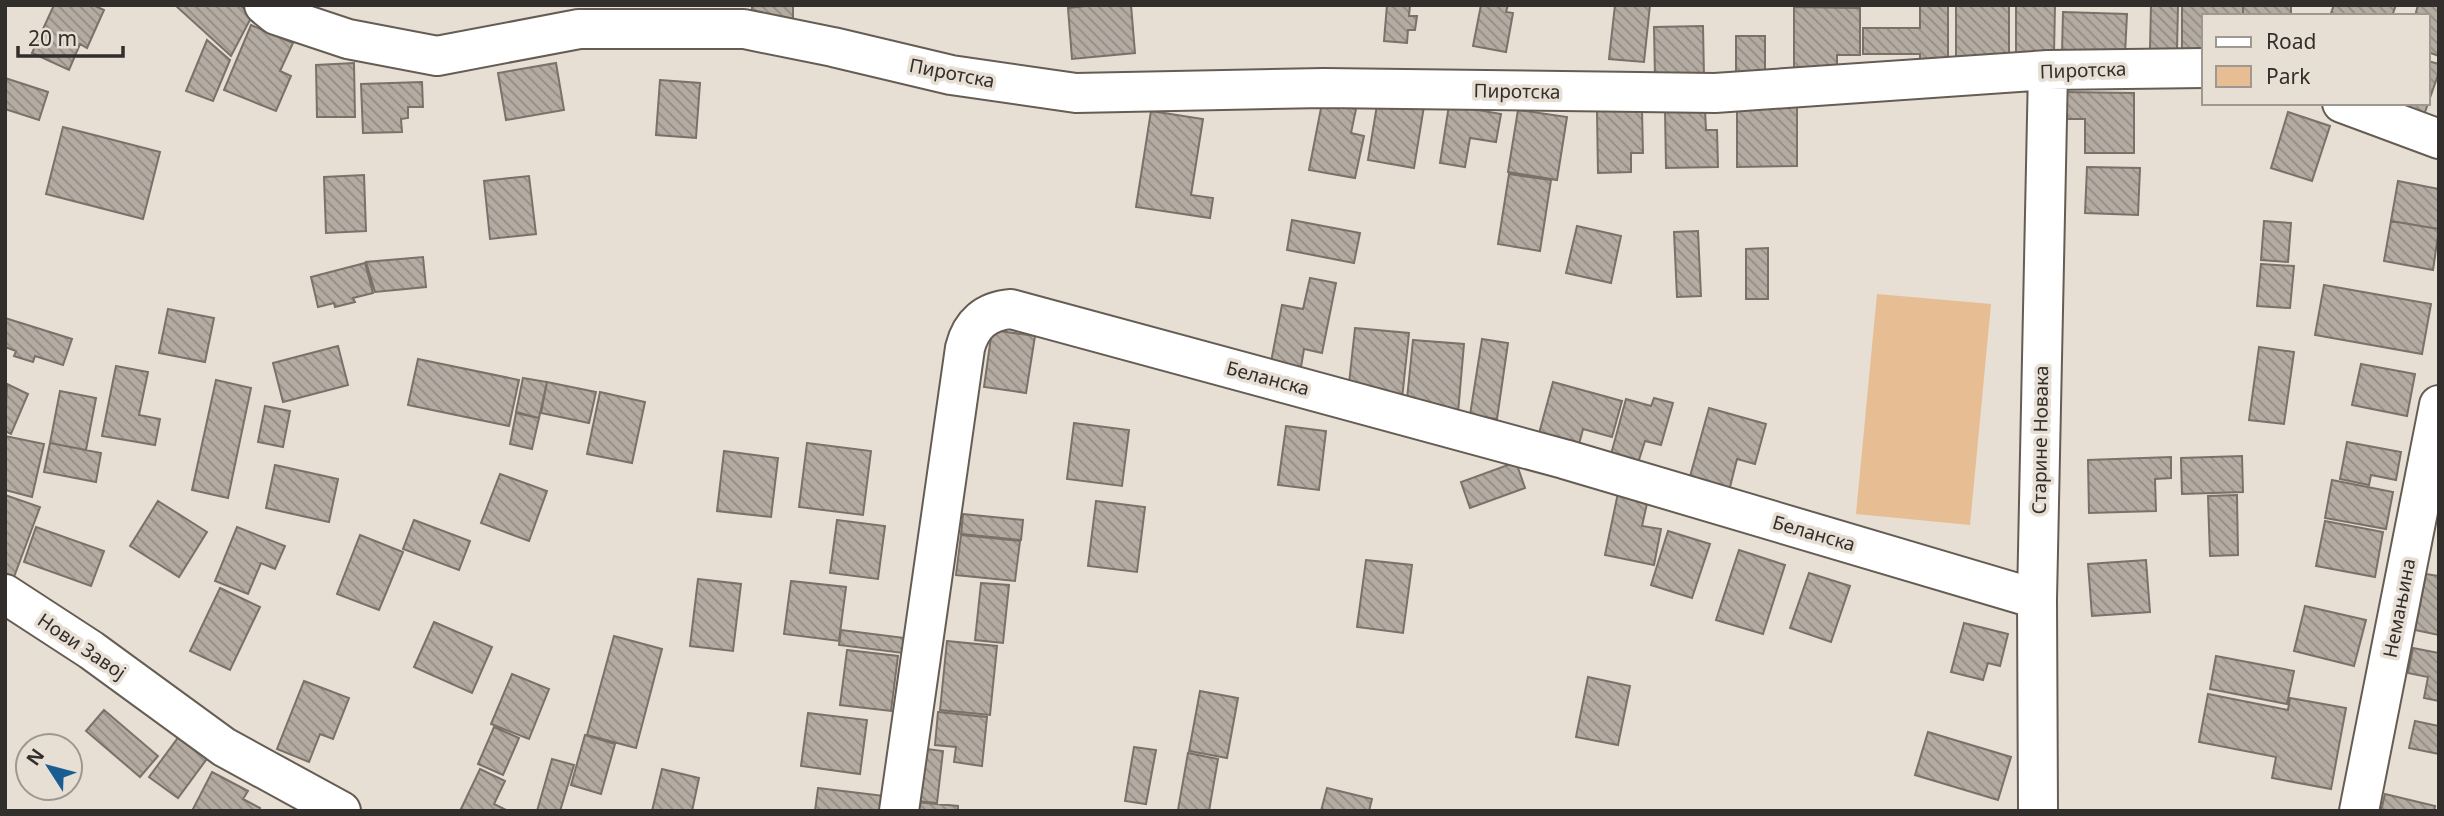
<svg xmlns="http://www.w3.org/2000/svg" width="2444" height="816" viewBox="0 0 2444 816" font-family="'Noto Sans',sans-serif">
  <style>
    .green { fill: #e7bd93 }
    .building { fill: url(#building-back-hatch); stroke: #7a7169; stroke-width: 2 }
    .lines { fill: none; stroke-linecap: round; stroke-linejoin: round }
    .minor-casing { stroke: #655d54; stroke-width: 42 }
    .minor { stroke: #fff; stroke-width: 38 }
    .labels { text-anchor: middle; stroke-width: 7; stroke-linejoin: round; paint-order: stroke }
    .street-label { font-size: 19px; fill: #322e2b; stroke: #e7ded4 }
  </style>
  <defs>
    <pattern id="building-back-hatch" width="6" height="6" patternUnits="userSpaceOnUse" patternTransform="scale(1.75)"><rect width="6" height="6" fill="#b4aba2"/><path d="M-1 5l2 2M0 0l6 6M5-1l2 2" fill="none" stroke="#938c84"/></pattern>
  </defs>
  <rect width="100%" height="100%" fill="#e7ded4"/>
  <!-- green -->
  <path class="green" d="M1877,294L1991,304L1970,525L1856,514Z"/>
  <!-- building -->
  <path class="building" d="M54,5H93L104,10L87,48L80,44L69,70L32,53Z
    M175,5H240L252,16L231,56Z
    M752,5H793V25L752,24Z
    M1095,5H1131L1135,53L1072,59L1068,8Z
    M1387,5H1410L1409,16H1417L1415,30H1408L1407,43L1384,41Z
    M1481,5H1508L1506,12L1513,13L1506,52L1473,46Z
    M1615,5H1650L1644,62L1609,59Z
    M1920,5H1948V64L1920,63V54H1863V28H1920Z
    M1956,5H2009V61L1956,60Z
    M2016,5H2055L2054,54H2016Z
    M2151,5H2178L2177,50L2150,49Z
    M2182,5H2243V16H2204V54L2182,53Z
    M2243,5H2291V16H2243Z
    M2334,5H2396L2392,16H2330Z
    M2418,5H2439V56L2428,52V16H2415Z
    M1794,7L1860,8V55H1837V74H1794Z
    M2063,12L2127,14L2125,55L2062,53Z
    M251,25L293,43L280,71L291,76L276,111L224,90Z
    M1703,26L1704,78L1655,79L1654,27Z
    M1736,36H1765V73H1736Z
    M207,40L230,60L213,101L186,91Z
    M2428,61L2439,64V72L2424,115L2388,103H2428Z
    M354,63L355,117H317L316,65Z
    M556,63L564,110L506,120L498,73Z
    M5,78L48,92L39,120L5,109Z
    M660,80L700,83L696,138L656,135Z
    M422,82L423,107H408V118L401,119L402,132L363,133L361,84Z
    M2064,92L2134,93V153H2085V119H2064Z
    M1378,99L1424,106L1414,168L1368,160Z
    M1322,103L1356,109L1351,133L1364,136L1355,178L1309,170Z
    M1449,105L1501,114L1496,142L1470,138L1465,167L1440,163Z
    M1737,107H1797V166L1737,167Z
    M1518,110L1567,117L1557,180L1508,172Z
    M1642,110L1643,153H1631V172L1598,173L1597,111Z
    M1665,110H1705L1706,130H1717L1718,167L1666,168Z
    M1151,111L1203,119L1191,195L1213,198L1210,218L1136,207Z
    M2288,112L2330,126L2312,181L2271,168Z
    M63,127L160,152L143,219L46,194Z
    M2087,167L2140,168L2138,215L2085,213Z
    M1509,174L1551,180L1540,251L1498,244Z
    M364,175L366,231L326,233L324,177Z
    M529,176L536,234L490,239L484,181Z
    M2398,181L2439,189V229L2391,221Z
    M1292,220L1360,233L1354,263L1287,250Z
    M2264,221L2291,223L2288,262L2261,260Z
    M2391,221L2439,229L2433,270L2384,261Z
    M1577,226L1621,236L1611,283L1566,273Z
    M1698,231L1701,296L1677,297L1674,232Z
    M1768,248V299H1746V249Z
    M423,257L426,287L375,292L366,262Z
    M365,263L373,293L353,298L355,302L335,307L334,303L318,307L311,277Z
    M2261,264L2294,266L2290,308L2257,306Z
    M1310,278L1336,283L1322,353L1304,349L1300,373L1270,367L1282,305L1303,309Z
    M2324,285L2431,304L2422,354L2315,335Z
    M168,309L214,318L205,362L159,353Z
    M5,318L72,339L63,365L35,356L33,362L14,356L16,351L5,347Z
    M1355,328L1409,333L1402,399L1348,393Z
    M992,330L1035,336L1026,393L984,387Z
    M1482,339L1508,343L1497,419L1470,415Z
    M1413,340L1464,344L1458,413L1406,409Z
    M338,346L348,385L283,402L273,363Z
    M2259,347L2294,352L2284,424L2249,420Z
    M418,359L519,380L509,426L408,405Z
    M2361,364L2415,374L2407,416L2352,405Z
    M116,366L148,372L139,415L160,419L155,445L102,436Z
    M523,378L547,382L539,418L516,412Z
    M216,380L251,388L228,498L192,490Z
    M547,382L596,392L589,423L541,413Z
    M1553,382L1622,401L1612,437L1583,429L1578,448L1538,437Z
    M7,384L28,394L11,434L5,431Z
    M60,391L96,398L86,450L50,443Z
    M600,392L645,402L632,463L587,454Z
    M1654,398L1673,403L1661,445L1645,441L1637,466L1610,458L1626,399L1651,406Z
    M265,406L290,411L283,447L258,442Z
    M1709,408L1766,424L1755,464L1737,459L1729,491L1689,480Z
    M516,413L539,418L532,449L510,444Z
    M1074,423L1129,430L1122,486L1067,479Z
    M1286,426L1326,431L1319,490L1278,485Z
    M5,436L44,444L32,497L5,490Z
    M2347,442L2401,452L2396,480L2371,475L2369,485L2340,479Z
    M50,443L101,453L96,482L44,472Z
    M807,443L871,451L863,515L799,507Z
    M724,451L778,458L771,517L717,511Z
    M2242,456L2243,492L2182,494L2181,458Z
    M2171,457V478L2155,479L2156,511L2089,513L2088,460Z
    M1516,462L1525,488L1470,508L1461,482Z
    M275,465L338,479L329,522L266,508Z
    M500,474L547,491L529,541L481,523Z
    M2332,480L2393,492L2386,529L2325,518Z
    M1618,493L1648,499L1642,526L1661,529L1654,565L1605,555Z
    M5,495L40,507L14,577L5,573Z
    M2237,495L2238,555L2210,556L2208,496Z
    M158,501L207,532L179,577L130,546Z
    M1096,501L1145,507L1137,572L1088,566Z
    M963,514L1023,520L1021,540L961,534Z
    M414,520L470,541L459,570L403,549Z
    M837,520L885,526L878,579L830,573Z
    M2325,521L2383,532L2375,577L2316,566Z
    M36,527L104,551L91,586L24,562Z
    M237,527L285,546L275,569L261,563L248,594L215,581Z
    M1668,531L1710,544L1692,598L1651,585Z
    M360,535L403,552L379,610L337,594Z
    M961,535L1020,541L1015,581L956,575Z
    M1739,550L1785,565L1763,634L1716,620Z
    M1366,560L1412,565L1403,633L1357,627Z
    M2146,560L2150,612L2092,616L2088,564Z
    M1809,573L1850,586L1831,642L1790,628Z
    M2426,574L2439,576V635L2415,630Z
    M698,579L741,584L733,651L690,646Z
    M791,581L846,587L839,641L784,634Z
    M981,583L1009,585L1003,643L975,640Z
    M220,588L260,607L230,670L190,651Z
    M2305,606L2366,620L2354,666L2294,651Z
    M434,622L492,647L472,693L414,667Z
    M1964,623L2008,634L2000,666L1988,663L1983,680L1951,672Z
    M841,630L905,638L903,653L839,645Z
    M614,636L662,649L636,748L587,735Z
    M947,641L997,646L990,715L940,710Z
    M2413,648L2439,653V701L2424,698L2428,677L2408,673Z
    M847,650L898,656L891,711L840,705Z
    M2216,656L2294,671L2287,704L2210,689Z
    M512,674L549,689L529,739L491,724Z
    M1588,677L1630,686L1618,745L1576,737Z
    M304,681L349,698L333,739L320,734L309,762L277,749Z
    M1200,691L1238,698L1227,758L1189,751Z
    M2208,694L2288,710L2290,698L2346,708L2331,789L2272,778L2276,757L2199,742Z
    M104,710L158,756L140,777L86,731Z
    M938,712L987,717L982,766L954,762L956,747L935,745Z
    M808,713L867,720L860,774L801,766Z
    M2415,721L2439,726V754L2409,748Z
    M494,727L519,738L503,775L478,764Z
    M1928,732L2011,757L1998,800L1915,775Z
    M180,735L209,756L178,798L149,777Z
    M585,735L615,744L601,794L571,785Z
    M911,747L943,751L937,803L906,800Z
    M1134,747L1156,750L1146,804L1125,801Z
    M1188,753L1218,759L1209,811L1178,810Z
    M552,759L574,765L560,811H537Z
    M480,769L505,781L494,804L508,811H460Z
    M662,769L699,778L692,811H652Z
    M212,772L248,791L243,799L260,808L259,811H192Z
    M818,788L885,796L883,811H815Z
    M1327,788L1372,799L1369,811H1321Z
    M2385,794L2435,806L2434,811H2381Z
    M905,801L958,806V811H905Z"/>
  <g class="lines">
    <!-- minor casing -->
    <g class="minor-casing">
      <path id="minor" d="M264,5L276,15L348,39L437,56L579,29H744L833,47L951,75L1076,93L1324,88L1715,93L2048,70L2204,68
        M2342,103L2439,139
        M5,594L91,650L224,747L341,811
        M899,811L965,348C971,324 986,311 1011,309L1564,459L2037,599
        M2038,811L2037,599L2048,70
        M2359,811L2439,405"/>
    </g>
    <!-- minor -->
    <use href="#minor" class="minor"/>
  </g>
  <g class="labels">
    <!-- street labels -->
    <g class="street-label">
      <text transform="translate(2083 70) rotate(-2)" y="7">Пиротска</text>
      <text transform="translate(952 73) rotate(11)" y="7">Пиротска</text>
      <text transform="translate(1517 91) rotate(1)" y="7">Пиротска</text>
      <text transform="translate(1268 378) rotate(15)" y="7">Беланска</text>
      <text transform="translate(2040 440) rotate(-89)" y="7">Старине Новака</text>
      <text transform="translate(1814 533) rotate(16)" y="7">Беланска</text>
      <text transform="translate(2399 608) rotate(-79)" y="7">Немањина</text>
      <text transform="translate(82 646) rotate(34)" y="7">Нови Завој</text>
    </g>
  </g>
  <!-- border -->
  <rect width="2444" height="816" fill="none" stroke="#322e2b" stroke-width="14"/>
  <!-- legend -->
  <rect x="2202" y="14" width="228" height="91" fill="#e7ded4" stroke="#9f9890" stroke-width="2"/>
  <rect x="2216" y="37" width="35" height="10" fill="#ffffff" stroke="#9f9890" stroke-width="2"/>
  <text x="2266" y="49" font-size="21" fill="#322e2b">Road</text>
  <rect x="2216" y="66" width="35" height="21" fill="#e7bd93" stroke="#9f9890" stroke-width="2"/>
  <text x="2266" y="84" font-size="21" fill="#322e2b">Park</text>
  <!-- north arrow -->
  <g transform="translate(49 767) rotate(306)"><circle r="33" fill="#e7ded4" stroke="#9f9890" stroke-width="2"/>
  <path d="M0-5L12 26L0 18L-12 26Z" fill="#1a5d92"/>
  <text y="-10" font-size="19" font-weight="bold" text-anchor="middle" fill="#322e2b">N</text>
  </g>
  <!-- scale -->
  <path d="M18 46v10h105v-10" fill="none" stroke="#322e2b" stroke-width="3.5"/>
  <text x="28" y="46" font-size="21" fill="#322e2b" stroke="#e7ded4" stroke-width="5" paint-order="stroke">20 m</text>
</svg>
